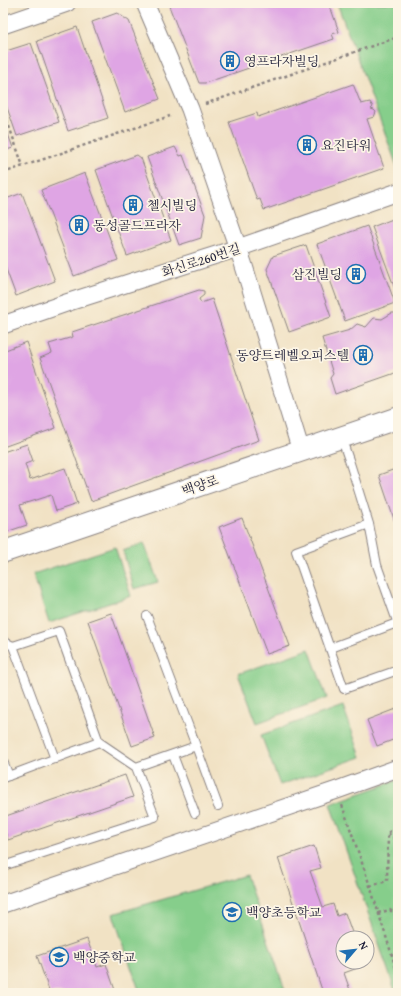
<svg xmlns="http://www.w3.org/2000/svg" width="401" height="996" viewBox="0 0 401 996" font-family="'Gentium Book Plus','Noto Serif KR',serif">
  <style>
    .green { fill: #86ce8b; stroke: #547863 }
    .building { fill: #dfa5e4 }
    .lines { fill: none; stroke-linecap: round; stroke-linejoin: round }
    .service-casing { stroke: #8a8280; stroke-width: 10 }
    .minor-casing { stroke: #8a8280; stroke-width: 19 }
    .tertiary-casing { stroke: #8a8280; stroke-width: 23 }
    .path { stroke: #8a8280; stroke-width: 2.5; stroke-dasharray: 3 3; stroke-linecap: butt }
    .service { stroke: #fff; stroke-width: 8 }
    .minor { stroke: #fff; stroke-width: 17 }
    .tertiary { stroke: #fff; stroke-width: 21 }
    .labels { text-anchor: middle; stroke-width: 3.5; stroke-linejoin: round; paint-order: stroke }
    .poi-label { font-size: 13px; fill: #22223b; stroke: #fcf5e5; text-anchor: start }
    .street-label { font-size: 13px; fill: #22223b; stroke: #fcf5e5 }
  </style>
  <rect width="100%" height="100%" fill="#fcf5e5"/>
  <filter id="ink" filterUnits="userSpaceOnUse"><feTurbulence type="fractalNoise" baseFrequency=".025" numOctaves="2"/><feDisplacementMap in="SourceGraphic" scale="8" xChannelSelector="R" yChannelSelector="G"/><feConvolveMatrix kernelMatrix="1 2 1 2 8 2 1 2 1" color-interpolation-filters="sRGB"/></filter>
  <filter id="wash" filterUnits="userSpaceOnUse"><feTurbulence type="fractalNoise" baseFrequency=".012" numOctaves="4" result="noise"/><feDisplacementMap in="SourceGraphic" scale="16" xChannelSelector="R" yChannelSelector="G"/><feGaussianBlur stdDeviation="0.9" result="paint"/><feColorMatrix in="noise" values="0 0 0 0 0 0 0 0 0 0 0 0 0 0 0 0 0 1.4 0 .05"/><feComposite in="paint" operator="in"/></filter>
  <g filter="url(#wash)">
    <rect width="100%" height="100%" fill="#f1e2c4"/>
    <!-- green -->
    <path class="green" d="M337,3H398V169Z
      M144,543L158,582L134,589L123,551Z
      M115,547L131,596L49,623L33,574Z
      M309,649L327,698L257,723L238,674Z
      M343,706L361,757L280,785L261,735Z
      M398,780V993H396L330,804Z
      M246,875L286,993H140L113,914Z"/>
    <g id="blocks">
      <!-- building -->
      <path class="building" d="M170,3H329L339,32L332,34L334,39L205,83H199L169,6Z
        M117,13L129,21L160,99L125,112L92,22Z
        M77,27L108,118L68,131L37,41Z
        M31,43L59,122L17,136L3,96V52Z
        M353,84L361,104L370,102L373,107L371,109L374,110L376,112L374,117L367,119L384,168L264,210L260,199L257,200L229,122L257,113L258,117Z
        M3,120L13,148L3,151Z
        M175,147L180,156L183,155L205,215L201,238L179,245L147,157Z
        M137,155L141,158L171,240L127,256L96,170Z
        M85,173L118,260L74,276L41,190Z
        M22,193L55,281L16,296L3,261V200Z
        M398,217V297L372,227Z
        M367,226L395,303L345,321L317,244Z
        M306,245L331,317L289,332L267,269L273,256Z
        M199,290L204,291V295L199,299L201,303L212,299L259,440L91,501L40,358L52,353L49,344L73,337L72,332Z
        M392,313H398V372L335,394L330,378L333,374L322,338L350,330L357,324L366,327L374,318L382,319Z
        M26,342L56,428L3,447V351Z
        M27,444L33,461L25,464L30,480L65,468L77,504L56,511L51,495L20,505L27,525L6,532L3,524V452Z
        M398,468V531L379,475Z
        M242,518L290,646L267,654L219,527Z
        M111,613L155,738L132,746L88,621Z
        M398,708V738L377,746L367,720Z
        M125,775L133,797L8,840L3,825V817Z
        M314,846L321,868L310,871L323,907L333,904L337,916L345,913L354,938H343V962H362L363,966L344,973L351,993H323L278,858Z
        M87,939L97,967L106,964L116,993H50L37,956Z"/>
    </g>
  </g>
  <g filter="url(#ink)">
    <use href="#blocks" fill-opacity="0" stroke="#8a8280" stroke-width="1"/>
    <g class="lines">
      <!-- service casing -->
      <g class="service-casing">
        <path id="service" d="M341,437L349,460L369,524L377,565L398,624
          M369,524L296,551L344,689L398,670
          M3,641L13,646L59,631L99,742
          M13,646L55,759
          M330,648L397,623
          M196,746L218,806
          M173,755L195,813
          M3,761L9,776
          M136,767L196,746L147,616
          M3,778L99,742L136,767L155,817L3,866"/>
      </g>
      <!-- minor casing -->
      <g class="minor-casing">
        <path id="minor" d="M145,3L190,109L243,263L301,451
          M3,25L67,3
          M3,325L69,302L238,248L398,192
          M3,904L337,790L398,768"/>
      </g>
      <!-- tertiary casing -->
      <g class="tertiary-casing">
        <path id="tertiary" d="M3,552L398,418"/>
      </g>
      <!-- path -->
      <path class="path" d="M205,104L398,37
        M3,109L23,166
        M3,173L170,116
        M342,805L370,886L396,968L398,971
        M388,833L398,841
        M370,886L387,881L388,833L398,825
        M378,913L390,910L398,917"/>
      <!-- service -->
      <use href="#service" class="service"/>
      <!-- minor -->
      <use href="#minor" class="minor"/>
      <!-- tertiary -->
      <use href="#tertiary" class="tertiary"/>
    </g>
  </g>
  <!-- icons -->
  <defs>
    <g id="building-ring" transform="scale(1)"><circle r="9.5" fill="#fcf5e5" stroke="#1f6fb2" stroke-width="1.5"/><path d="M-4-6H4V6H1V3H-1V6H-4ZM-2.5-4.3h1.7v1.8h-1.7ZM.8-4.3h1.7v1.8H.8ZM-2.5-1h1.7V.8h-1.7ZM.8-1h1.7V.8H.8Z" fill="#1f6fb2"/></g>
    <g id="school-ring" transform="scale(1)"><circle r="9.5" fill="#fcf5e5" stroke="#1f6fb2" stroke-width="1.5"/><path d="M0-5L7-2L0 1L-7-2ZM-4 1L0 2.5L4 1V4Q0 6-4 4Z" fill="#1f6fb2"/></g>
  </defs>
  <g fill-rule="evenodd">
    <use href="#building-ring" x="230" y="61"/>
    <use href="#building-ring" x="307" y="145"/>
    <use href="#building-ring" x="133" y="205"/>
    <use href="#building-ring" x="79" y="225"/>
    <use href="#building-ring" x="356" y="274"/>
    <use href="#building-ring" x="363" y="355"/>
    <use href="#school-ring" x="232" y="912"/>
    <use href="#school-ring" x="59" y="957"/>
  </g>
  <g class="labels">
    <!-- poi labels -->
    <g class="poi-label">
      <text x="244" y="66">영프라자빌딩</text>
      <text x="321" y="150">요진타워</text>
      <text x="147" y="210">첼시빌딩</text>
      <text x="93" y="230">동성골드프라자</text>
      <text x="342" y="279" text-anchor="end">삼진빌딩</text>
      <text x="349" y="360" text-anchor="end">동양트레벨오피스텔</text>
      <text x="246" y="917">백양초등학교</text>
      <text x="73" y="962">백양중학교</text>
    </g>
    <!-- street labels -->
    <g class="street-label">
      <text transform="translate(201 260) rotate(-18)" y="5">화신로260번길</text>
      <text transform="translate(200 485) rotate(-19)" y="5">백양로</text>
    </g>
  </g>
  <!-- margin -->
  <rect width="401" height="996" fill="none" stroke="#fcf5e5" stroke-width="16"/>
  <!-- north arrow -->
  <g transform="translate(355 950) rotate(62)"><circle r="19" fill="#fcf5e5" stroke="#a5a1a1"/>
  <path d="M0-3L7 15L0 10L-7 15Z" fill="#1f6fb2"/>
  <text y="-6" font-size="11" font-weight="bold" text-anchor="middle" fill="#22223b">N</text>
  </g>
</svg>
